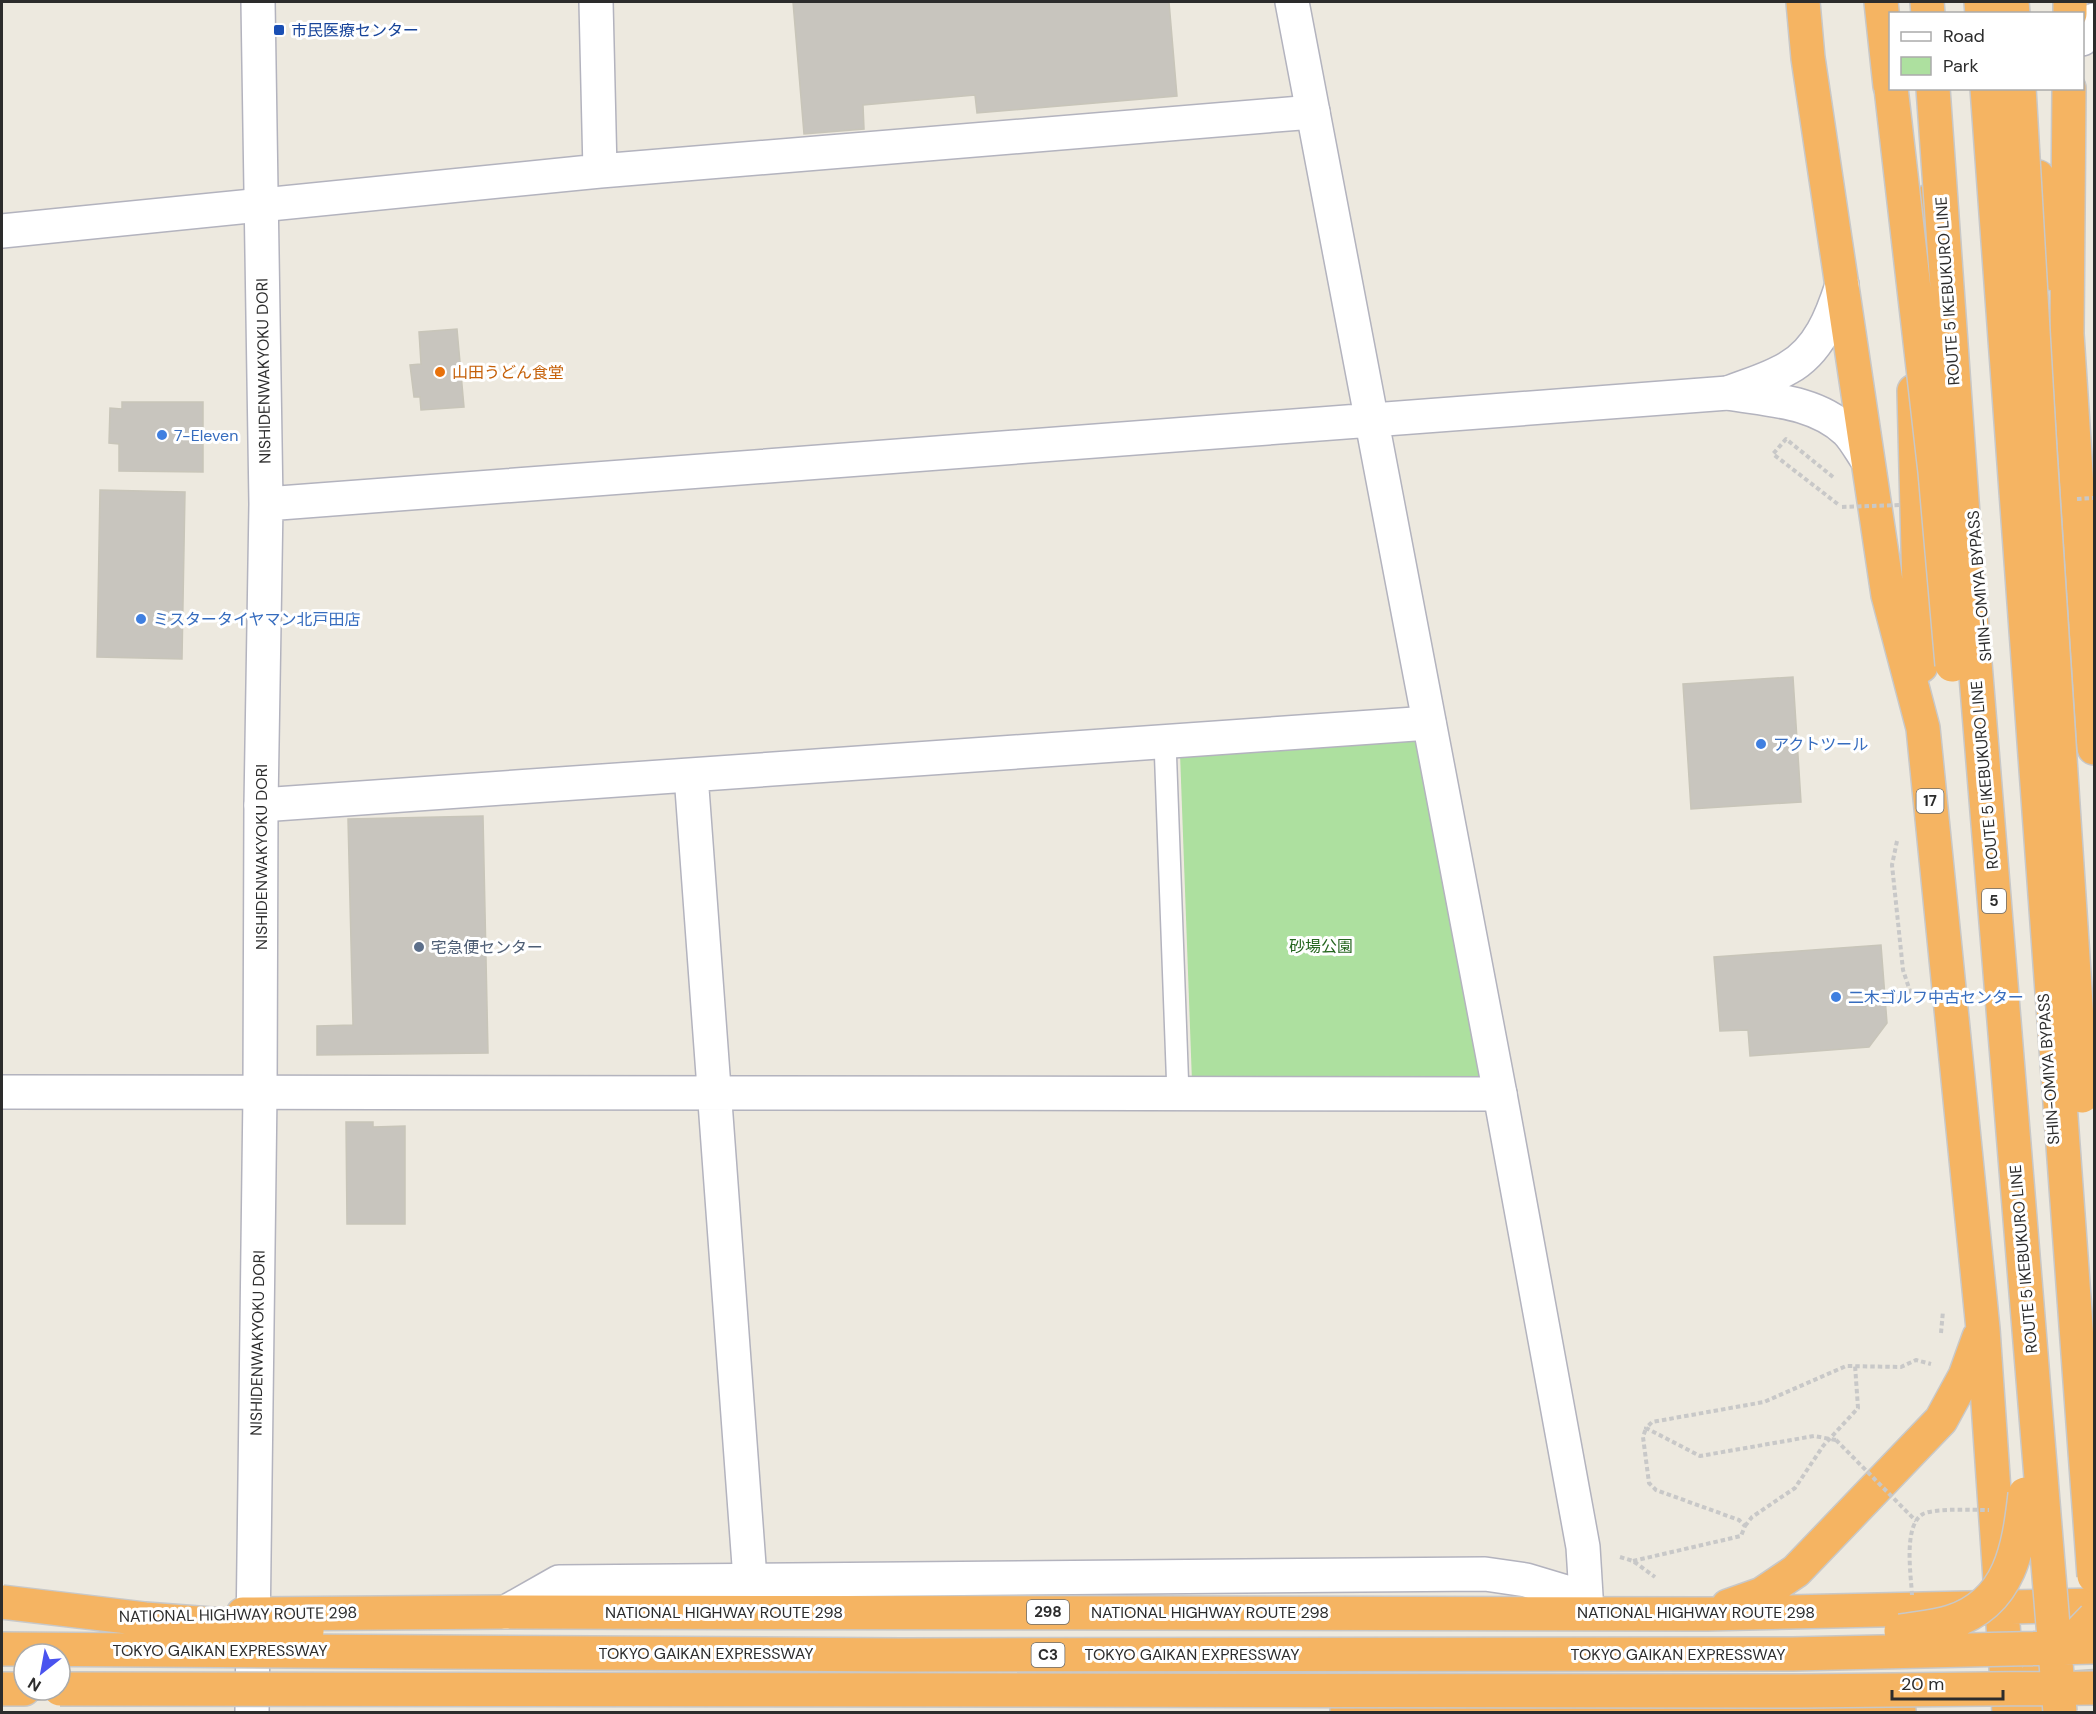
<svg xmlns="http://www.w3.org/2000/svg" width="2096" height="1714" viewBox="0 0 2096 1714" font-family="'DM Sans','Noto Sans JP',sans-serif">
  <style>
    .green { fill: #ade09f }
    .building { fill: #c8c5be; stroke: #c8c5b9; stroke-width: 1.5 }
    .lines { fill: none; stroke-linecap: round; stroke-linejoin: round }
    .highway-tunnel { stroke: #c6c3bb; stroke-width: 33; stroke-dasharray: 33 16; stroke-linecap: butt }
    .lane-casing { stroke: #b3b3be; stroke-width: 24 }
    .street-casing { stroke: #b3b3be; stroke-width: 36 }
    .secondary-casing { stroke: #b3b3be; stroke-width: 36 }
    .highway-casing { stroke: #c8c8c8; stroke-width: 36 }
    .path { stroke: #c8c8c8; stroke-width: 4; stroke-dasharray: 4.5 3; stroke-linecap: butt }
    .lane { stroke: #fff; stroke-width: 21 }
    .street { stroke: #fff; stroke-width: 33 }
    .secondary { stroke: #fff; stroke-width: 33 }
    .highway { stroke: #f5b462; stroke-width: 33 }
    .highway-bridge-casing { stroke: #c8c8c8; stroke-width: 36; stroke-linecap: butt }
    .path-bridge { stroke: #c8c8c8; stroke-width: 4; stroke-dasharray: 4.5 3; stroke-linecap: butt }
    .highway-bridge { stroke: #f5b462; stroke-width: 33 }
    .transit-dot { fill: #1a4fb4; stroke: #fff; stroke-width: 2 }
    .food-dot { fill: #e8710a; stroke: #fff; stroke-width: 2 }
    .shop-dot { fill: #3f7fe0; stroke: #fff; stroke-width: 2 }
    .service-dot { fill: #5c6f8a; stroke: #fff; stroke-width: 2 }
    .labels { text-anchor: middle; stroke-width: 6; stroke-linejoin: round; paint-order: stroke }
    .shield { fill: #fff; stroke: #6b6b6b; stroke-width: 1.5 }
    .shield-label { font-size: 15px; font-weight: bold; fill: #2c2c2c }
    .transit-label { font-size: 16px; fill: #164399; stroke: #fff; text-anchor: start }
    .street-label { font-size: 16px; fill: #2c2c2c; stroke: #fff }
    .food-label { font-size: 16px; fill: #c56008; stroke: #fff; text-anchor: start }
    .shop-label { font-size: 16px; fill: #366cbe; stroke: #fff; text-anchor: start }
    .park-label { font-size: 16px; fill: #25661f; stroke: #fff }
    .service-label { font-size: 16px; fill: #4e5e75; stroke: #fff; text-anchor: start }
  </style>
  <rect width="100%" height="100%" fill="#ede9df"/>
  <!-- green -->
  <path class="green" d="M1420,739L1482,1083L1192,1082L1180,753Z"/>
  <!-- building -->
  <path class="building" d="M793,2H1169L1177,96L977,113L975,95L863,105L864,129L804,134Z
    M457,329L464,407L421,410L420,397H414L410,365L421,364L419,332Z
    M122,402H203V472L119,471V444L109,443L110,408L122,409Z
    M100,490L185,492L182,659L97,657Z
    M1793,677L1801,802L1691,809L1683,684Z
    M483,816L488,1053L317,1055V1026L353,1025L348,819Z
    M1881,945L1887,1023L1869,1047L1750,1056L1748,1030L1720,1031L1714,957Z
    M346,1122H373V1127L405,1126V1224H347Z"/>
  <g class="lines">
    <!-- highway-tunnel -->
    <path class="highway-tunnel" d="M2088,1620L2094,1712"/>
    <!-- lane casing -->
    <g class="lane-casing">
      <path id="lane" d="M1165,742L1178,1094"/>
    </g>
    <!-- street casing -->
    <g class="street-casing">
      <path id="street" d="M596,2L600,171
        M2082,39L2094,20
        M2,231L600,171L1313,112
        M1728,393C1748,385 1770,379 1788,368C1819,351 1832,316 1842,285
        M1728,393C1769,400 1815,401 1847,431C1854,438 1860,449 1866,458
        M691,775L750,1579
        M261,805L1429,723
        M2,1092L1500,1094"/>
    </g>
    <!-- secondary casing -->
    <g class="secondary-casing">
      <path id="secondary" d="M1292,2L1500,1094L1583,1547L1587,1612
        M266,504L1728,393
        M506,1612L559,1582L1485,1574L1526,1580L1586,1598
        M252,1712L260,1093L261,805L266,504L258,2"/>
    </g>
    <!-- highway casing -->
    <g class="highway-casing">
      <path id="highway" d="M1803,2L1808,58L1888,595L1923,728L1983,1329L2009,1712
        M1881,2L1890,86
        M1927,2L1928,14
        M1981,2L1982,14
        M2012,2L2013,14
        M2070,14V2
        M2069,88L2067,334L2094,748
        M2038,177L2040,207L2054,274
        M1923,298L1931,200
        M1914,391L1921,666
        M1728,1606L1762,1594L1796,1571L1941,1420L1965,1376L1979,1337
        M243,1614L506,1612L1707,1614L2094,1605
        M2038,1674L2040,1712
        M2,1689H24
        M1347,1710H1899"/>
    </g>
    <!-- path -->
    <path class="path" d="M1833,477L1786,439L1773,454L1839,505
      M1897,841L1892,865L1903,970L1912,997
      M1941,1333L1943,1311
      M1836,1440L1814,1436L1700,1456L1646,1428L1652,1422L1764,1402L1846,1366L1901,1367L1916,1360L1931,1364
      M1745,1526L1752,1517L1795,1488L1823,1446L1858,1408L1855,1365
      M1620,1557L1633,1561L1655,1577
      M1633,1561L1741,1536L1745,1526L1739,1520L1656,1490L1649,1483L1643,1437L1646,1428"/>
    <!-- lane -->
    <use href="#lane" class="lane"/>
    <!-- street -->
    <use href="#street" class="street"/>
    <!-- secondary -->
    <use href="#secondary" class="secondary"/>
    <!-- highway -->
    <use href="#highway" class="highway"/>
    <!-- highway-bridge casing -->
    <g class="highway-bridge-casing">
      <path id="highway-bridge" d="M1891,88L1935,472L1952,665
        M1933,88L1963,515L2060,1712
        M1987,88L2094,1576
        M2019,88L2040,452L2082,1096
        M2,1602L145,1619L307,1631
        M1901,1631C1918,1628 1935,1627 1951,1622C2011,1603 2019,1547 2025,1494
        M2,1649L901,1655L1793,1654L2094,1647
        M2058,1655L2094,1618
        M60,1689L1800,1691L2094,1688"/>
    </g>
    <!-- path-bridge -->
    <path class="path-bridge" d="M2077,499L2094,498
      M1842,507L1902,505
      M1836,1440L1916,1521
      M1912,1595C1911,1575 1903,1525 1923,1514C1934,1508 1974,1510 1989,1510"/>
    <!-- highway-bridge -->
    <use href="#highway-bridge" class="highway-bridge"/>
  </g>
  <!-- markers -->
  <rect class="transit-dot" x="273" y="24" width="12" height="12" rx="3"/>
  <circle class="food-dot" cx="440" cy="372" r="6"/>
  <g class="shop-dot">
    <circle cx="162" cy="435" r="6"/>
    <circle cx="141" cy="619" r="6"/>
    <circle cx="1761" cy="744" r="6"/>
    <circle cx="1836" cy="997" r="6"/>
  </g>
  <circle class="service-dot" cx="419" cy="947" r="6"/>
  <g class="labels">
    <!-- shield labels -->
    <g class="shield">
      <rect x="1916.5" y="789" width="27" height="24" rx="4.5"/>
      <rect x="1982" y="889" width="24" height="24" rx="4.5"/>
      <rect x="1027" y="1600" width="42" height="24" rx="4.5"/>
      <rect x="1031.5" y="1643" width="33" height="24" rx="4.5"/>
    </g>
    <g class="shield-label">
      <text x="1930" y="806">17</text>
      <text x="1994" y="906">5</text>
      <text x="1048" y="1617">298</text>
      <text x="1048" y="1660">C3</text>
    </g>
    <!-- transit labels -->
    <g class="transit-label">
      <text x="291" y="36">市民医療センター</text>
    </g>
    <!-- street labels -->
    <g class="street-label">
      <text transform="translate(1947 291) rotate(-94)" y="6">ROUTE 5 IKEBUKURO LINE</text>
      <text transform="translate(263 371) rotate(-91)" y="6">NISHIDENWAKYOKU DORI</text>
      <text transform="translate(1979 586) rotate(-95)" y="6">SHIN-OMIYA BYPASS</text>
      <text transform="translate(1984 775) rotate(-95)" y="6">ROUTE 5 IKEBUKURO LINE</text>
      <text transform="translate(261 857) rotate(-90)" y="6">NISHIDENWAKYOKU DORI</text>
      <text transform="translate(2048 1069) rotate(-94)" y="6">SHIN-OMIYA BYPASS</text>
      <text transform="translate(2023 1259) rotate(-95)" y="6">ROUTE 5 IKEBUKURO LINE</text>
      <text transform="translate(257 1343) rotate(-89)" y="6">NISHIDENWAKYOKU DORI</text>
      <text x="724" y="1618">NATIONAL HIGHWAY ROUTE 298</text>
      <text x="1210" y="1618">NATIONAL HIGHWAY ROUTE 298</text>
      <text x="1696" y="1618">NATIONAL HIGHWAY ROUTE 298</text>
      <text transform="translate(238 1614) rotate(-1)" y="6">NATIONAL HIGHWAY ROUTE 298</text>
      <text x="220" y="1656">TOKYO GAIKAN EXPRESSWAY</text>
      <text x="706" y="1659">TOKYO GAIKAN EXPRESSWAY</text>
      <text x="1192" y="1660">TOKYO GAIKAN EXPRESSWAY</text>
      <text x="1678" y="1660">TOKYO GAIKAN EXPRESSWAY</text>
    </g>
    <!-- food labels -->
    <g class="food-label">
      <text x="452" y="378">山田うどん食堂</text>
    </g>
    <!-- shop labels -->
    <g class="shop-label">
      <text x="174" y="441">7-Eleven</text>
      <text x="153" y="625">ミスタータイヤマン北戸田店</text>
      <text x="1773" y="750">アクトツール</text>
      <text x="1848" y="1003">二木ゴルフ中古センター</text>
    </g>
    <!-- park labels -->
    <g class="park-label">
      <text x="1321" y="952">砂場公園</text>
    </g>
    <!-- service labels -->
    <g class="service-label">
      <text x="431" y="953">宅急便センター</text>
    </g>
  </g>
  <!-- border -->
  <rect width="2096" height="1714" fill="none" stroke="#2c2c2c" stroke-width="6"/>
  <!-- legend -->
  <rect x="1889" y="12" width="195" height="78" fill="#ffffff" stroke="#ababab" stroke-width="1.5"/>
  <rect x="1901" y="32" width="30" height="9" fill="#ffffff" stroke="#ababab" stroke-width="1.5"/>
  <text x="1943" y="42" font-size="18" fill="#2c2c2c">Road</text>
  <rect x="1901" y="57" width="30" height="18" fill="#ade09f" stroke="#ababab" stroke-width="1.5"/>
  <text x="1943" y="72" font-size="18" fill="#2c2c2c">Park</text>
  <!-- north arrow -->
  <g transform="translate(42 1672) rotate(211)"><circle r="28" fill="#ffffff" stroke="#ababab" stroke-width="1.5"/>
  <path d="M0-4.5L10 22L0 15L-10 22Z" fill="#4a53ef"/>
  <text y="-9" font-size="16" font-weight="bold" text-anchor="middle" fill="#2c2c2c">N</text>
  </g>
  <!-- scale -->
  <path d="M1892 1690v9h111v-9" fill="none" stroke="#2c2c2c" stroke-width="3"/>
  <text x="1901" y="1690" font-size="18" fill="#2c2c2c" stroke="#ffffff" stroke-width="4.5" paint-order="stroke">20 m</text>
</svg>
